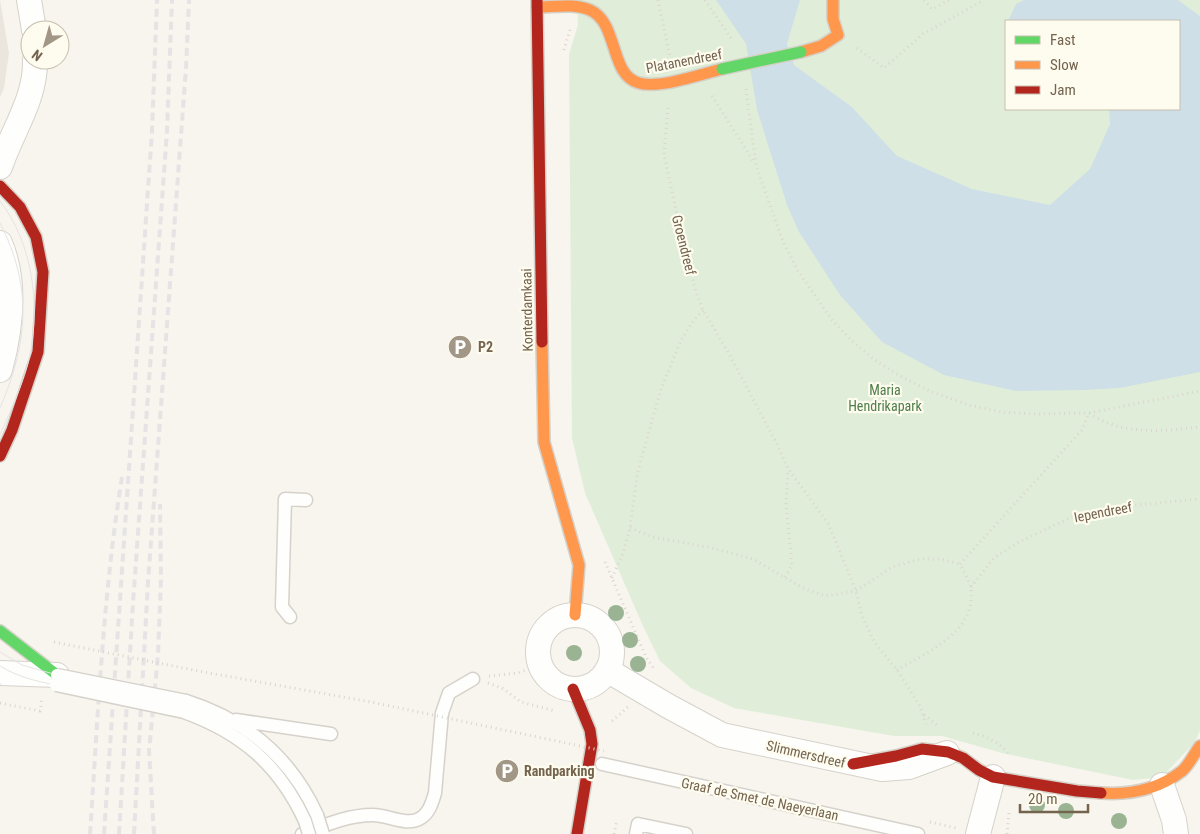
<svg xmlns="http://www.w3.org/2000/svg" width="1200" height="834" viewBox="0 0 1200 834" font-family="'Roboto Condensed',sans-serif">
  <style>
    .industrial { fill: #eae6dd }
    .green { fill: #e0eed9; fill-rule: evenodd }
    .water { fill: #cfdfe7 }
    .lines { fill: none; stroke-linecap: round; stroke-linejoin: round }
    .lane-casing { stroke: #d6d2cb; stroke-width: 15 }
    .street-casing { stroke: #d6d2cb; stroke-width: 26 }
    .fast-casing { stroke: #d5d1c8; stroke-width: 14 }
    .slow-casing { stroke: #d5d1c8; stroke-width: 14 }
    .jam-casing { stroke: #d5d1c8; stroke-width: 14 }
    .path { stroke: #dad5cf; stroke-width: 3; stroke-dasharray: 1 4; stroke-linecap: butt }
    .lane { stroke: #fefefc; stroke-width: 12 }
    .street { stroke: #fefefc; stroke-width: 24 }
    .fast { stroke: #63d668; stroke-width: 11 }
    .slow { stroke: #ff974d; stroke-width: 11 }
    .jam { stroke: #b3261e; stroke-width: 11 }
    .tram { stroke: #e6e3e5; stroke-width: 1 }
    .rail { stroke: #e6e3e5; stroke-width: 4; stroke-dasharray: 8 5; stroke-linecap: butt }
    .lane-bridge-casing { stroke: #d6d2cb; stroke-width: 15; stroke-linecap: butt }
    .fast-bridge-casing { stroke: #d5d1c8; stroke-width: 14; stroke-linecap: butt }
    .path-bridge { stroke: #dad5cf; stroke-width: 3; stroke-dasharray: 1 4; stroke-linecap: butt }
    .lane-bridge { stroke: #fefefc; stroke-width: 12 }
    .fast-bridge { stroke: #63d668; stroke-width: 11 }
    .tree { fill: #9ab493 }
    .labels { text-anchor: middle; stroke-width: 4.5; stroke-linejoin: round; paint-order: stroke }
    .street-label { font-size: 14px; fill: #74644e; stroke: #fefbef }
    .poi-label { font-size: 14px; font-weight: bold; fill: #74644e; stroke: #fefbef; text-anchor: start }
    .park-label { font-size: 14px; fill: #4e7e4a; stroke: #fefbef }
  </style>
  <rect width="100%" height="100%" fill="#f7f5ed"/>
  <!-- industrial -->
  <path class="industrial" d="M0,0L9,53L4,88L0,97Z"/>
  <!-- green -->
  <path class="green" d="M577,0H1200V731L1194,743L1162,777L1133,780L1002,753L942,736H894L734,708L691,688L660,661L643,626L585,493L572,438L569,54L578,25ZM1006,21H1179V109H1006Z"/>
  <!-- water -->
  <path class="water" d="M716,0H800L787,44L794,65L852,107L897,156L972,189L1050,205L1090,169L1110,124L1109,109H1179V21H1008L1016,4L1024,0H1178L1200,16V372L1120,388L1086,390L1016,391L944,375L882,342L840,295L799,232L787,205L757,110L746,44Z"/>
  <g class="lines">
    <!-- lane casing -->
    <g class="lane-casing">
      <path id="lane" d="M290,617L282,607L285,499L306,500
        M186,701C246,720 291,758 317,815
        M184,712C242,733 279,765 305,821
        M236,720L331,734
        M602,764L918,834
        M302,834C325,825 348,815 373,815C387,815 406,826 419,819C429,814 432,803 435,793L442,713L449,693L473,679
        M636,834L638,824L686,834"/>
    </g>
    <!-- street casing -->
    <g class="street-casing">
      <path id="street" d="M29,0L34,30
        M0,167C12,131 36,99 35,60
        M0,243C17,283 11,329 0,370
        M538 652a37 37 0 1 1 74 0a37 37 0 1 1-74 0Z
        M607,670L668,706L722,735L882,769L909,767L947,753
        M0,673L57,675
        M1162,785L1174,820L1176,834
        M978,834L993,777"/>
    </g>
    <!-- fast casing -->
    <g class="fast-casing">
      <path id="fast" d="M0,631L57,675"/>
    </g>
    <!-- slow casing -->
    <g class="slow-casing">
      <path id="slow" d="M537,7C554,7 574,3 590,10C619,23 609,75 639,83C659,89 702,74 722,69
        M801,52L821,46L838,35L833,19V0
        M542,342L544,442L579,565L575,615
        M1101,793C1130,795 1159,789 1182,771C1189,765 1194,754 1200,746"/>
    </g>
    <!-- jam casing -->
    <g class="jam-casing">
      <path id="jam" d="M537,0L542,342
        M0,186L20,207L36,237L43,272L38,352L12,430L0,456
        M573,689L590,730L592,744L577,834
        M853,764L896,756L922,749L948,752L963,758L979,770L993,777L1077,791L1101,793"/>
    </g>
    <!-- path -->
    <path class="path" d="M658,0L670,57
      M705,0L733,41
      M924,0L932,9L950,0
      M857,48L884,68L923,34L984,0
      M564,50L570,30
      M746,89L756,165L781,237L798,271L832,320L852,341L875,360L900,376L932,392L969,405L1001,412L1036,414L1089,413L1200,391
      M712,96L754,162
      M668,108L664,154L681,234L696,292L703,310L728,352L777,444L788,469L828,523L856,591L862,616L875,643L897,670L920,706L926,724
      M630,528L653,537L712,548L753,559L803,588L825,596L856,591L892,567L920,559H941L960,564
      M605,562L646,657L655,670
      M960,564L1082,430L1089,413C1122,436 1162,431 1200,427
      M785,577L792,565L786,505L788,470
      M612,578L623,553L630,528L637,475L660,392L681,340L692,323L703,310
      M971,587L994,558L1019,542L1072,517L1106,508L1200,499
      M897,670C928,652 976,632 971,589C970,581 964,572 960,564
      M489,676L518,673L540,665
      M488,683L502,688L521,702L555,711
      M0,703L40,711L42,697
      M924,715L937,725
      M612,721L628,707
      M973,733C986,736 1000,743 1008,753
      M930,822L956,828
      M614,834L617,820
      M1007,834L1009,813"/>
    <!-- lane -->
    <use href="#lane" class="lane"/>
    <!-- street -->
    <use href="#street" class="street"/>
    <!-- fast -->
    <use href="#fast" class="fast"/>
    <!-- slow -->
    <use href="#slow" class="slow"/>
    <!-- jam -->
    <use href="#jam" class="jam"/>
    <!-- tram -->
    <path class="tram" d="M0,201C33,244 40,304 30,355C24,383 11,409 0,435
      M0,223C33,287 28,343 0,408
      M0,652L22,665L57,675
      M0,666C18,677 35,681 56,685
      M0,684H1"/>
    <!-- rail -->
    <path class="rail" d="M90,834C98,715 103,595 122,477
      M104,834L152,131L157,0
      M119,834L133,603L167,131L172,0
      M134,834L148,582L186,68L189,0
      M154,834L149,751L158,655L161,579L160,504"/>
    <!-- lane-bridge casing -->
    <g class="lane-bridge-casing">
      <path id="lane-bridge" d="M57,675L186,701
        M56,685L184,712
        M317,815L323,834
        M305,821L309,834"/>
    </g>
    <!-- fast-bridge casing -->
    <g class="fast-bridge-casing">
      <path id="fast-bridge" d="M722,69L801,52"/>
    </g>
    <!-- path-bridge -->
    <path class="path-bridge" d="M54,642L198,671L371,702L604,751"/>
    <!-- lane-bridge -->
    <use href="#lane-bridge" class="lane-bridge"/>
    <!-- fast-bridge -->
    <use href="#fast-bridge" class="fast-bridge"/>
  </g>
  <!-- trees -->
  <g class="tree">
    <circle cx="616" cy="613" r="8"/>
    <circle cx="630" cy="640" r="8"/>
    <circle cx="574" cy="653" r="8"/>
    <circle cx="638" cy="664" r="8"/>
    <circle cx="1037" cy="805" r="8"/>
    <circle cx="1066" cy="811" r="8"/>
    <circle cx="1119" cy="821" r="8"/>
  </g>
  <!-- icons -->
  <defs>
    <g id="parking-disc" transform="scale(1.25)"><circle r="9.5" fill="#a29786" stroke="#fefbef"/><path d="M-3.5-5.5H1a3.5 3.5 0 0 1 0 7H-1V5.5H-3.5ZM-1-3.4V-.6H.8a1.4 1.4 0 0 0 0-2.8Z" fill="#fff"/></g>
  </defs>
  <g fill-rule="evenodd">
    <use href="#parking-disc" x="460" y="347"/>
    <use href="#parking-disc" x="507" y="771"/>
  </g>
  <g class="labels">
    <!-- street labels -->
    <g class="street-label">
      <text transform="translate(684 61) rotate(-11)" y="5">Platanendreef</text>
      <text transform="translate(684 245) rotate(76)" y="5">Groendreef</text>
      <text transform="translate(527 310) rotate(-91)" y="5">Konterdamkaai</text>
      <text transform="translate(1103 512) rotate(-11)" y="5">Iependreef</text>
      <text transform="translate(806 754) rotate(13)" y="5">Slimmersdreef</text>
      <text transform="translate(760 799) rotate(12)" y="5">Graaf de Smet de Naeyerlaan</text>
    </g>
    <!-- poi labels -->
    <g class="poi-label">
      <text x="478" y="352">P2</text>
      <text x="524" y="776">Randparking</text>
    </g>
    <!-- park labels -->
    <g class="park-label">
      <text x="885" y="395">Maria<tspan x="885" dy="16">Hendrikapark</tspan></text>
    </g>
  </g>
  <!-- legend -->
  <rect x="1005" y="20" width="175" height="90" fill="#fefbef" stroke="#c7bfaf"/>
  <rect x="1015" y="36" width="25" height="8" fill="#63d668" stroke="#c7bfaf"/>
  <text x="1050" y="45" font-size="15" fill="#74644e">Fast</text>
  <rect x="1015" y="61" width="25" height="8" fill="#ff974d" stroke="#c7bfaf"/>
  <text x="1050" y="70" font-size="15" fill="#74644e">Slow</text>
  <rect x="1015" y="86" width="25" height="8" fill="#b3261e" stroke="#c7bfaf"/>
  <text x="1050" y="95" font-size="15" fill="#74644e">Jam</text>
  <!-- north arrow -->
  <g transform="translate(45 45) rotate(217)"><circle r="24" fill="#fefbef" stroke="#c7bfaf"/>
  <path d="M0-4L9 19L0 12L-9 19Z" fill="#a29786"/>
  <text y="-8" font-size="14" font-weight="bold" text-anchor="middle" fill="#74644e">N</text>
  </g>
  <!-- scale -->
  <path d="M1020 804v8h68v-8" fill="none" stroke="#74644e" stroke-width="2.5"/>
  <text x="1028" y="804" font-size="15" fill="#74644e" stroke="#fefbef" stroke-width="4" paint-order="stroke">20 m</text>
</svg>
